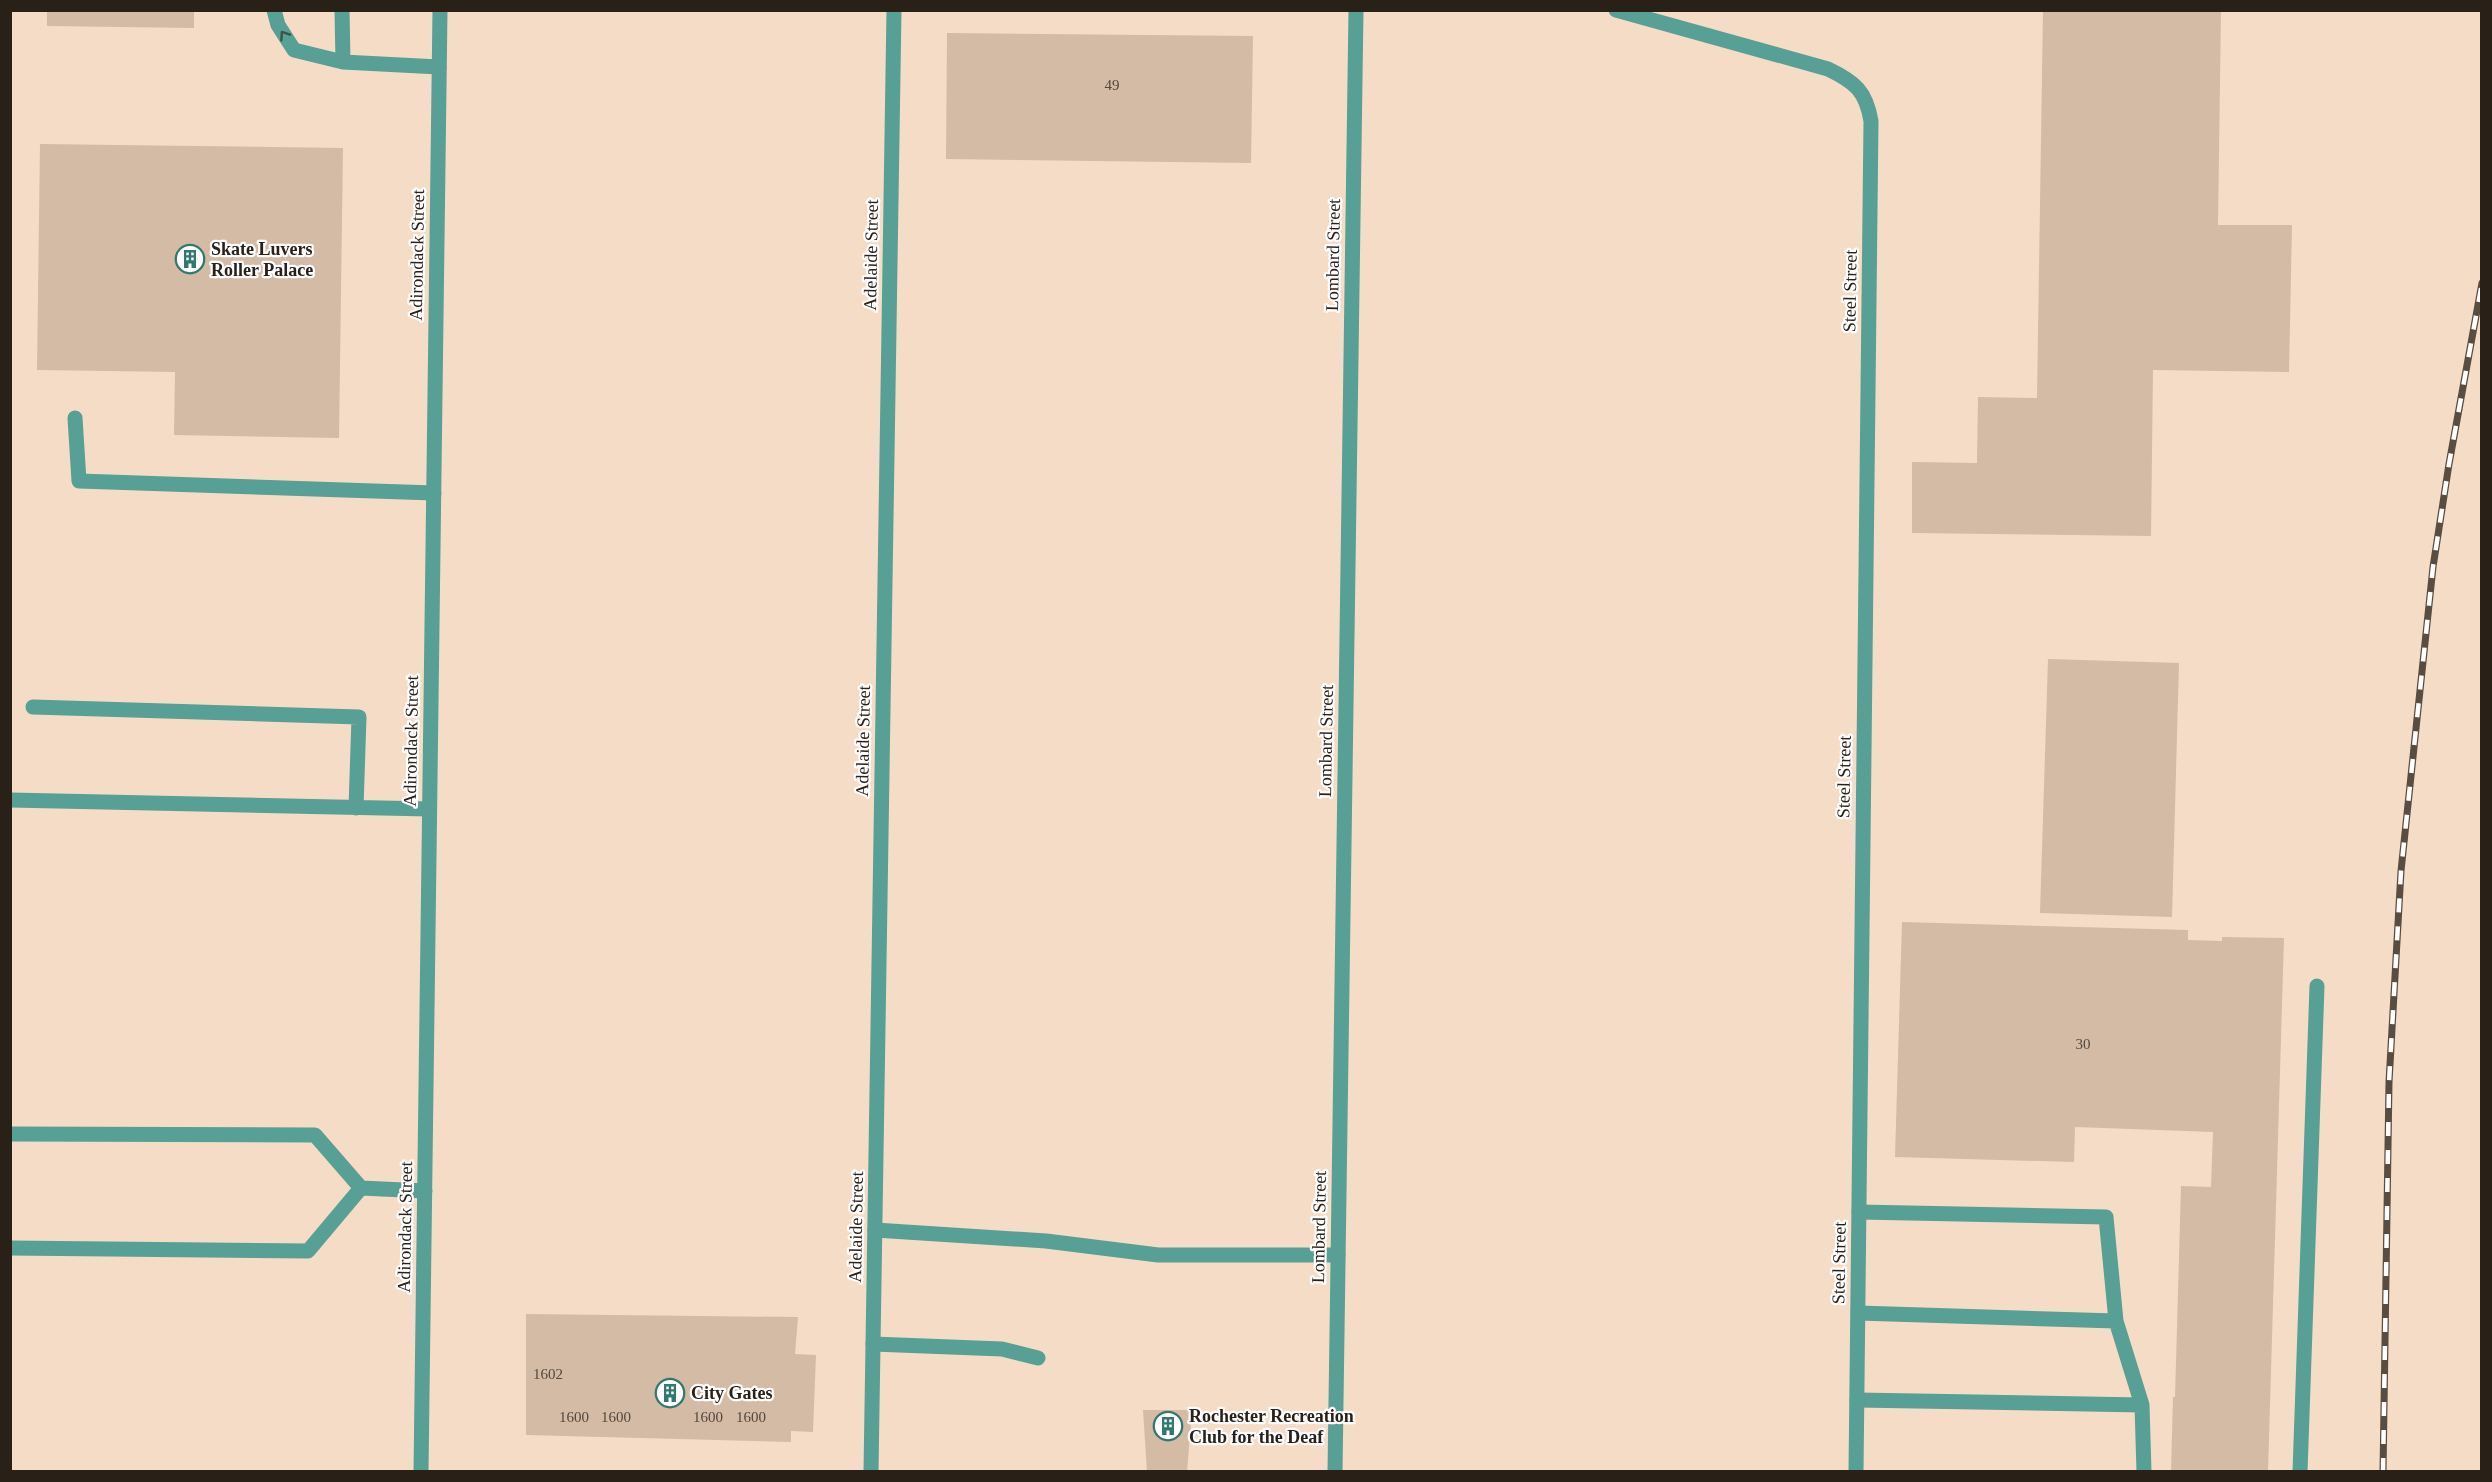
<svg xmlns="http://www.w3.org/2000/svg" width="2492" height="1482" viewBox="0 0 2492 1482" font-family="Georgia,serif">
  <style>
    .building { fill: #d3bba6 }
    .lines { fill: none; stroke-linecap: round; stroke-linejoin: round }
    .service { stroke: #589f95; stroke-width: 15 }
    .minor { stroke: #589f95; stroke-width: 15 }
    .rail-casing { stroke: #594c41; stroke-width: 7 }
    .rail { stroke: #fff; stroke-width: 4.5; stroke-dasharray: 14; stroke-linecap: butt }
    .oneway { stroke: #3c534a }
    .labels { text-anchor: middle; stroke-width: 4.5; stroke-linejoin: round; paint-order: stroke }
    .number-label { font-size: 15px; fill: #54473c }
    .poi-label { font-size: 18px; font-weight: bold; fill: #292018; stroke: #fff; text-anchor: start }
    .street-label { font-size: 18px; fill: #292018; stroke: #fff }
  </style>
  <rect width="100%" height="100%" fill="#f5dcc6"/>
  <!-- building -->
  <path class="building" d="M47,10H194V28L47,26Z
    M2043,10H2221L2218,225H2292L2289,372L2153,370L2151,536L1912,533V462L1977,463L1978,397L2037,398Z
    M947,33L1253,36L1251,163L946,159Z
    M40,144L343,148L339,438L174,435L175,372L37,370Z
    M2048,659L2179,663L2172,917L2040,913Z
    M1902,922L2188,930V940L2222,941V937L2284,938L2268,1472H2171L2173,1397H2175L2181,1186L2211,1187L2213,1132L2075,1127L2074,1162L1895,1157Z
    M526,1314L798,1317L795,1354L816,1355L813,1432L791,1431V1442L526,1435Z
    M1143,1410H1192L1187,1472H1147Z"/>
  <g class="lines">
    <!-- service -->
    <path class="service" d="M274,10L278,25L294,50L343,62L439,67
      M342,10L343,62
      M75,418L79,481L434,493
      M33,707L359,717L356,808
      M10,800L429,809
      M10,1134L315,1135L361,1188L425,1191
      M1859,1212L2106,1217L2116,1321L2142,1405L2144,1472
      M875,1230L1046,1241L1158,1255H1338
      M10,1248L308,1251L361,1188
      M1858,1313L2116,1321
      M873,1344L1002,1349L1038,1358
      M1857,1400L2142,1405
      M2300,1472L2317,986"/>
    <!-- minor -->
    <path class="minor" d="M1616,10L1828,69C1855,82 1866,91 1871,121L1856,1472
      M421,1472L440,10
      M871,1472L894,10
      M1335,1472L1356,10"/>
    <!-- rail casing -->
    <g class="rail-casing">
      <path id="rail" d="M2383,1472L2389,1082L2401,871L2433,567L2449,464L2482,283"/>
    </g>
    <!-- rail -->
    <use href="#rail" class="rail"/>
  </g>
  <!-- one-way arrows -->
  <defs><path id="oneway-chevron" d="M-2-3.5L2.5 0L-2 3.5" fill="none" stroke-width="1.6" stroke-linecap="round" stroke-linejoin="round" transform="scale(1.5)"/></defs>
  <use class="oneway" href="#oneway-chevron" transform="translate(284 35) rotate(-124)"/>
  <!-- icons -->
  <defs>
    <g id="building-ring" transform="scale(1.5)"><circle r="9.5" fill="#fff" stroke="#31786f" stroke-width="1.5"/><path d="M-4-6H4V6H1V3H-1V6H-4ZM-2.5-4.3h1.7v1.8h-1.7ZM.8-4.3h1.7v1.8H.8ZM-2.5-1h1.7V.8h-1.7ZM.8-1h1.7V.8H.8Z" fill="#31786f"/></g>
  </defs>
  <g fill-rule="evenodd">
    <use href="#building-ring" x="190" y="259"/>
    <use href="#building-ring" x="670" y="1393"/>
    <use href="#building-ring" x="1168" y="1426"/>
  </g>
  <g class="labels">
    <!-- number labels -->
    <g class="number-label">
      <text x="1112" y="90">49</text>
      <text x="2083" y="1049">30</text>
      <text x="548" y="1379">1602</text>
      <text x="574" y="1422">1600</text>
      <text x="616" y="1422">1600</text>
      <text x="708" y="1422">1600</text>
      <text x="751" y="1422">1600</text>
    </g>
    <!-- poi labels -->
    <g class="poi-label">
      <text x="211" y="255">Skate Luvers<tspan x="211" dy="21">Roller Palace</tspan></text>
      <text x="691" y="1399">City Gates</text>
      <text x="1189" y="1422">Rochester Recreation<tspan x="1189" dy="21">Club for the Deaf</tspan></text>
    </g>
    <!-- street labels -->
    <g class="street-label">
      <text transform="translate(417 255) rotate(-89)" y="6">Adirondack Street</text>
      <text transform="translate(871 255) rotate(-89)" y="6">Adelaide Street</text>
      <text transform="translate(1333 255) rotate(-89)" y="6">Lombard Street</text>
      <text transform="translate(1850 291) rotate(-89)" y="6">Steel Street</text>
      <text transform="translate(411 741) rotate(-89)" y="6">Adirondack Street</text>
      <text transform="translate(863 741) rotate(-89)" y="6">Adelaide Street</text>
      <text transform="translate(1326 741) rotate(-89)" y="6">Lombard Street</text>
      <text transform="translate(1844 777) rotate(-89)" y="6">Steel Street</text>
      <text transform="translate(405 1227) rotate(-89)" y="6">Adirondack Street</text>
      <text transform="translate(856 1227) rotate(-89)" y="6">Adelaide Street</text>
      <text transform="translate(1319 1227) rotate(-89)" y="6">Lombard Street</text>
      <text transform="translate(1839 1263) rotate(-89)" y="6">Steel Street</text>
    </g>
  </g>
  <!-- border -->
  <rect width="2492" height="1482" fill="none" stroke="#292018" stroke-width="24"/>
</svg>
